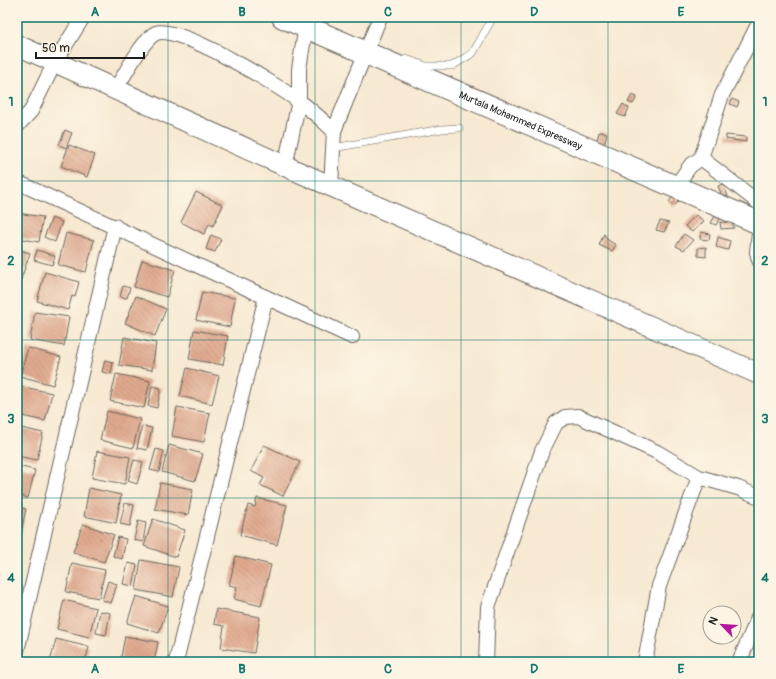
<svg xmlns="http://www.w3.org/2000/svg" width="776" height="679" viewBox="0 0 776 679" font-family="Pangolin,sans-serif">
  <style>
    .building { fill: url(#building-back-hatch) }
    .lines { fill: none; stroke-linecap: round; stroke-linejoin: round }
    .service-casing { stroke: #69645c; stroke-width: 8 }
    .minor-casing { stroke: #69645c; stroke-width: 16 }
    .secondary-casing { stroke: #69645c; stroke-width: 22 }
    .primary-casing { stroke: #69645c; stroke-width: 24 }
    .service { stroke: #fff; stroke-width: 7 }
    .minor { stroke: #fff; stroke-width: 14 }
    .secondary { stroke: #fff; stroke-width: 20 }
    .primary { stroke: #fff; stroke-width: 22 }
    .grid { fill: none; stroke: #0f766e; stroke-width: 1; stroke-opacity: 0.55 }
    .labels { text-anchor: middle; stroke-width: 4; stroke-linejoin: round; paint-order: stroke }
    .street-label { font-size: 10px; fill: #1c1c1c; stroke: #fcf5e5 }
    .neatline { fill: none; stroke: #0f766e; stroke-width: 1.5 }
    .grid-label { font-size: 13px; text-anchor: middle; font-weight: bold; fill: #0f766e }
  </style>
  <defs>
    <pattern id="building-back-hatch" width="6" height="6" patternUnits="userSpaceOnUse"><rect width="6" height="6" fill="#e0a98e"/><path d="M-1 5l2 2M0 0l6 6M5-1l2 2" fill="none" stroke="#c0917a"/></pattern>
  </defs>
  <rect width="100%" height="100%" fill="#fcf5e5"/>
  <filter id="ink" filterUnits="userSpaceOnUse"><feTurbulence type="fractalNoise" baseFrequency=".025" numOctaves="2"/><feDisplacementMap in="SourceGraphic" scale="8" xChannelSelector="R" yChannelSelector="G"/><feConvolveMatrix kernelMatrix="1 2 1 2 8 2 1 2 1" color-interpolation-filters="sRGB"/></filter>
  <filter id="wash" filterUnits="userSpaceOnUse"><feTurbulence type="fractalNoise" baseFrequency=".012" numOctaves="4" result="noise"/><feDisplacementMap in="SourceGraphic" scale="16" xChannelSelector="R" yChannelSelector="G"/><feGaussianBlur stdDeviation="0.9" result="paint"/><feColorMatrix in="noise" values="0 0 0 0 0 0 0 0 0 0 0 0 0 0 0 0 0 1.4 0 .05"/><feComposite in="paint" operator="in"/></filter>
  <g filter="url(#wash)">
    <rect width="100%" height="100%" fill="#f7e9d2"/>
    <g id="blocks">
      <!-- building -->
      <path class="building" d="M632,95L637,97L633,104L628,102Z
        M732,99L739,102L737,107L730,104Z
        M623,104L629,108L625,117L617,114Z
        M65,130L72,133L66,148L59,145Z
        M599,132L607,133L604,146L596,145Z
        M726,135L746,137V142L726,139Z
        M69,145L95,155L87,177L61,166Z
        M723,184L728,196L719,203L716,196L721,193L718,186Z
        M196,192L223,205L213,226L209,224L204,234L181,222Z
        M674,195L679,201L674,206L669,202Z
        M17,213L43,217L39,242L17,238Z
        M696,215L704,221L692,232L685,226Z
        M715,216L720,219L716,225L711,223Z
        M52,218L62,222L55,242L44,237Z
        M660,221L669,223L664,232L656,230Z
        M720,222L732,223L734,228L721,229Z
        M701,232L710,234L709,240L700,239Z
        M66,233L94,240L86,272L58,265Z
        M604,234L608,240L616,245L612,251L599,245Z
        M684,234L693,240L684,250L676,246Z
        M211,235L221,239L215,252L206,249Z
        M718,237L730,241L728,250L716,247Z
        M706,247V257L698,256V248Z
        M17,249L30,253L17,291Z
        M37,250L55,256L52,265L34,260Z
        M142,260L175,270L167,297L134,287Z
        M45,272L79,282L75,297L72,296L68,310L37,301Z
        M123,286L130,288L127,298L120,297Z
        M202,292L235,298L230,327L196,320Z
        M136,296L166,309L155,336L125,323Z
        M35,312L69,317L64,346L30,340Z
        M194,330L228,336L223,365L189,359Z
        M124,337L156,343L152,370L119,365Z
        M28,348L61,357L53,385L20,376Z
        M17,357L21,358L18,371H17Z
        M105,360L113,362L111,374L102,372Z
        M187,368L219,376L212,404L180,396Z
        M116,374L150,381L144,408L110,401Z
        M19,386L52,393L45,421L17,415Z
        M152,386L161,388L157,408L148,406Z
        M177,407L210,413L204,442L172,436Z
        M107,411L140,419L133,448L100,440Z
        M142,426L152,428L147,450L137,448Z
        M17,427L43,433L37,460L17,456Z
        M169,445L203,454L195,481L162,472Z
        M264,445L300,462L283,496L260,485L264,478L251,471Z
        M156,449L164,451L159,472L150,470Z
        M97,451L130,457L125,484L92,478Z
        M134,460L143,462L137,484L128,481Z
        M17,466L35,470L28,498L17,495Z
        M160,483L193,489L188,515L155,509Z
        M89,488L121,495L116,523L84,516Z
        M257,498L287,505L277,545L240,535L248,505L255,507Z
        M125,503L134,505L130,526L120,524Z
        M17,507L26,509L20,537L17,536Z
        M153,519L185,530L176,557L144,546Z
        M138,521L146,523L143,542L134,540Z
        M83,524L114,535L104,562L73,552Z
        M118,537L126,539L122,559L113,556Z
        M236,556L271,565L261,606L234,599L237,587L229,585Z
        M141,560L179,567L173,597L136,590Z
        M72,563L105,570L99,598L66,592Z
        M128,563L137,565L133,586L123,584Z
        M108,581L117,584L111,603L102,600Z
        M136,596L168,606L159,633L127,623Z
        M64,600L96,608L89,637L57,629Z
        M216,609L260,617L254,653L221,648L224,626L214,624Z
        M100,611L110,613L106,635L96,633Z
        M125,636L158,642L154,662H120Z
        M56,639L89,647L85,662H50Z"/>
    </g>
  </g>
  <g filter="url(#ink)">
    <use href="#blocks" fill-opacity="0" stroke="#69645c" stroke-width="1"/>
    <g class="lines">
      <!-- service casing -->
      <g class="service-casing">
        <path id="service" d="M406,59L426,66H452L473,53L493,17
          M333,148L442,129L459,128"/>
      </g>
      <!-- minor casing -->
      <g class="minor-casing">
        <path id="minor" d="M116,89C123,77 144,38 156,33C178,24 279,86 300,102C312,110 323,121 334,131
          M17,126L31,111L55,62L83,17
          M701,158L759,203
          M285,166L299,101V69L307,19
          M17,182L352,337
          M676,186L690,166L701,158L722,95L759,23
          M331,187L334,131L380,17
          M759,233L757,252L759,260
          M17,651L115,226
          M176,662L266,297
          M486,662L488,607L542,451L556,423L565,417L578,416L657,452L699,477
          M645,662L659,586L699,477L738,488L759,497
          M739,662L759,616"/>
      </g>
      <!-- secondary casing -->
      <g class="secondary-casing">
        <path id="secondary" d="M17,45L285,166L759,374"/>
      </g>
      <!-- primary casing -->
      <g class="primary-casing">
        <g id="primary">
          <path id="s1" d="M283,17L759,223"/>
        </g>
      </g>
      <!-- service -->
      <use href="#service" class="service"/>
      <!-- minor -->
      <use href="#minor" class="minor"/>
      <!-- secondary -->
      <use href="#secondary" class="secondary"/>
      <!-- primary -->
      <use href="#primary" class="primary"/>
    </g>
  </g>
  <!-- grid -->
  <path class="grid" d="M168,17V662M315,17V662M461,17V662M608,17V662M17,181H759M17,340H759M17,498H759"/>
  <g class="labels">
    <!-- street labels -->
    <g class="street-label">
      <text dy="4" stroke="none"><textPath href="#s1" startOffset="259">Murtala Mohammed Expressway</textPath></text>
    </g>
  </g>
  <!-- margin -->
  <rect width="776" height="679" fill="none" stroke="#fcf5e5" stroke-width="44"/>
  <!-- north arrow -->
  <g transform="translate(722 625) rotate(295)"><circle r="19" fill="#fcf5e5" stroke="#a29e95"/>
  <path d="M0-3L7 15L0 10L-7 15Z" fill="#b5179e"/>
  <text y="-6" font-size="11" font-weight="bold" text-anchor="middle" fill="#1c1c1c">N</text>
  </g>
  <!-- scale -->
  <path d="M36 52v6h108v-6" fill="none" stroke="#1c1c1c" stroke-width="2"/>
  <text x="42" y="52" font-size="12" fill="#1c1c1c" stroke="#fcf5e5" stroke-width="3" paint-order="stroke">50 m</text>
  <rect x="22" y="22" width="732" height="635" class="neatline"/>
  <g class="grid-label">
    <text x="95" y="16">A</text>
    <text x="242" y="16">B</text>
    <text x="388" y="16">C</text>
    <text x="534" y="16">D</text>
    <text x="681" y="16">E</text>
    <text x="11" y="106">1</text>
    <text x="765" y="106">1</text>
    <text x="11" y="265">2</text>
    <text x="765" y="265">2</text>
    <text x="11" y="423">3</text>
    <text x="765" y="423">3</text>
    <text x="11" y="582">4</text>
    <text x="765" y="582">4</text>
    <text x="95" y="673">A</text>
    <text x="242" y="673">B</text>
    <text x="388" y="673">C</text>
    <text x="534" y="673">D</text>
    <text x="681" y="673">E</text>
  </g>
</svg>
